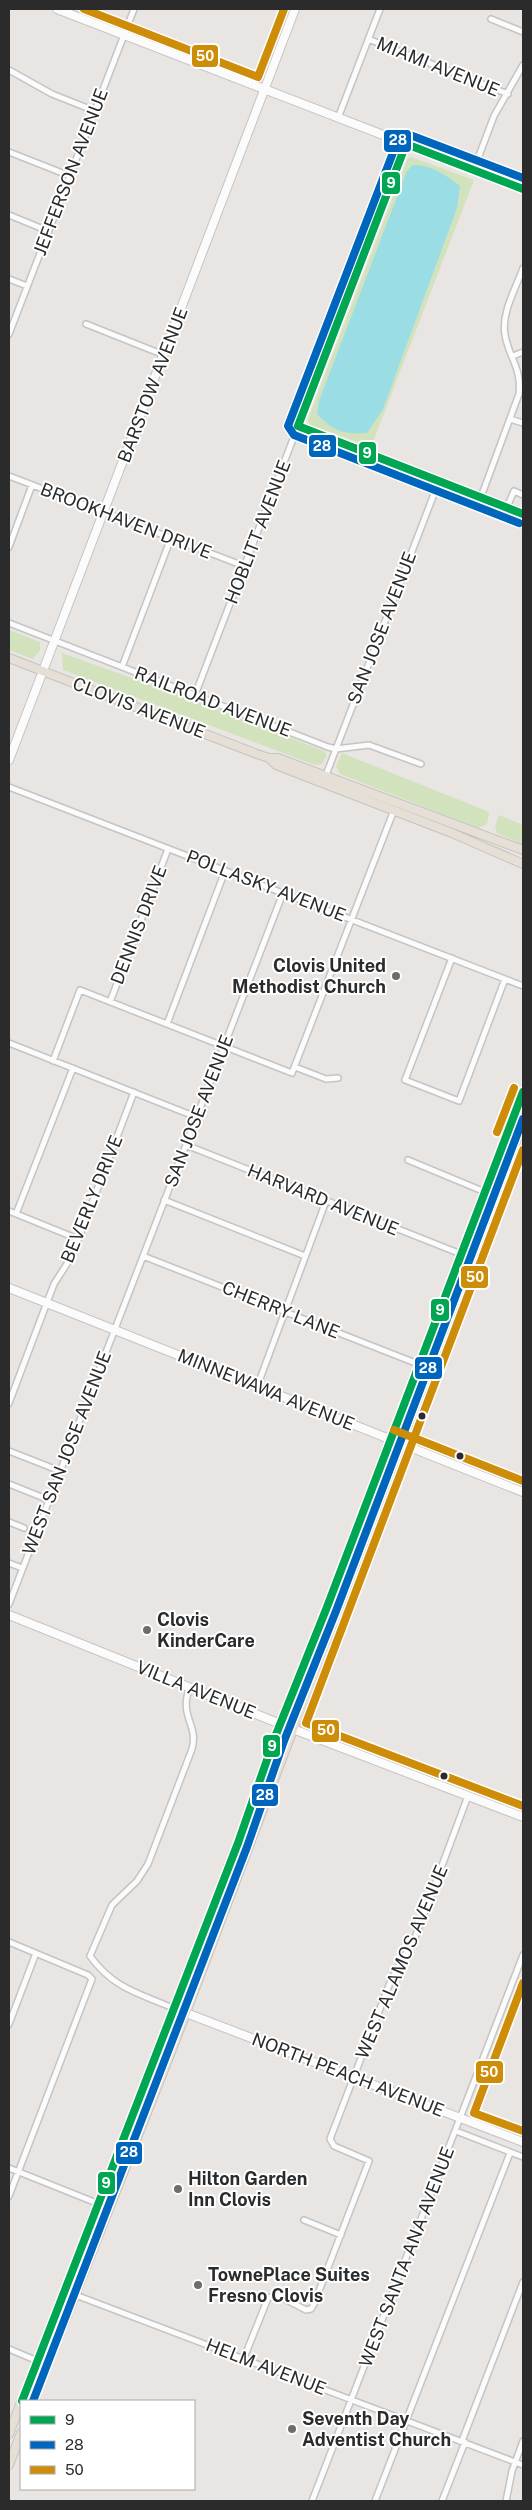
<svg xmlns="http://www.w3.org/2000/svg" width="532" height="2510" viewBox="0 0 532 2510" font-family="'Public Sans',sans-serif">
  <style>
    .green { fill: #d1e2bd }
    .water { fill: #9bdde5 }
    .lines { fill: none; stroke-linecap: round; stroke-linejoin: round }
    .street-casing { stroke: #c5c4c4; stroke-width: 8 }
    .secondary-casing { stroke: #c5c4c4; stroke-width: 10 }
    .primary-casing { stroke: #c5c3c2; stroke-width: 10 }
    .street { stroke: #fcfbfb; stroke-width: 5 }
    .secondary { stroke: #fcfbfb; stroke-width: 8 }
    .primary { stroke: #e6dfd5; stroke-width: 8 }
    .bus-1-casing { stroke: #fff; stroke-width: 11 }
    .bus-2-casing { stroke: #fff; stroke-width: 11 }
    .bus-3-casing { stroke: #fff; stroke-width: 11 }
    .bus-1 { stroke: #00a651; stroke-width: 8 }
    .bus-2 { stroke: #0065bd; stroke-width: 8 }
    .bus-3 { stroke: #ce8d09; stroke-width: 8 }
    .poi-dot { fill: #6e6c6b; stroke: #fff; stroke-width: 2 }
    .bus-dot { fill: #2b2b2b; stroke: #fff; stroke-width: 2 }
    .labels { text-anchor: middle; stroke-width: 4; stroke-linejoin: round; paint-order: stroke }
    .street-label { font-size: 18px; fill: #2b2b2b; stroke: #fff }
    .poi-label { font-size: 18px; font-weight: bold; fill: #2b2b2b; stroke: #fff; text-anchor: start }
    .line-badge { stroke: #fff; stroke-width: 2 }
    .badge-label { font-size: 14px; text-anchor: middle; font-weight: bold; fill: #fff }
  </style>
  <rect width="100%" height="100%" fill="#e9e5e2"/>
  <!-- green -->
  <path class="green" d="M411,157L474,180L371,447L309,424L308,419L408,158Z
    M9,630L40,642V650L33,659L9,650Z
    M62,653L212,707L324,751L327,755L322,764L315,765L63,670Z
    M342,753L487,811L489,814L487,824L478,828L340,774L336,766Z
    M499,815L523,825V845L497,833L495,826Z"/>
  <!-- water -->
  <path class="water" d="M413,165C433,165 445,175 460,186L457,208L383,409L367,433C343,434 334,432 317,414L319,401L407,171Z"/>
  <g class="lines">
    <!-- street casing -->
    <g class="street-casing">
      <path id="street" d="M491,19L523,32
        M368,39L508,94
        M9,70L52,94L95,111
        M338,118L380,9
        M9,152L70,176
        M474,169L494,116L523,65
        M9,215L48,231
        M9,279L27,286
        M86,324L164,355
        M9,334L134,9
        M513,356L523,352
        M510,419L523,423
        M298,426L523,514
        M9,476L244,566
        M481,497L519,394C522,368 509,358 505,335C501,313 516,288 523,268
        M507,507L514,491L523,495
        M9,547L32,485
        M9,623L328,747L336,749L369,745L421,764
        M122,667L171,538
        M195,695L406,144
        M326,775L439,481
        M9,787L523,986
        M452,958L405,1080L459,1101L505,979
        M110,1002L168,849
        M167,1024L225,871
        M9,1043L196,1117
        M53,1061L80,990L292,1073L394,810
        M295,1067L326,1079L338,1078
        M186,1145L461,1254
        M499,1155L523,1164
        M408,1160L485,1192
        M164,1200L305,1256
        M9,1211L78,1239
        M16,1214L73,1068
        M143,1256L418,1364
        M257,1387L326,1201
        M9,1403L54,1284L72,1256L134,1092
        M9,1451L60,1471
        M9,1484L49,1500
        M9,1522L24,1528
        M9,1563L22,1568
        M9,1604L283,893
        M9,1942L88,1975L92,1979L9,2196
        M173,2008C138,1993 113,1988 90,1956L112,1905L137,1881L148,1864L192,1749C199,1725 178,1716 190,1687
        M9,2024L36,1953
        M456,2131L523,2157
        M9,2168L109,2208
        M304,2220L341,2235
        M65,2291L523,2465
        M9,2349L47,2365
        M244,2358L268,2298L277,2295L306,2310L311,2309L314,2304L369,2161L334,2146L330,2139L391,1980L416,1935L468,1796
        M462,2441L523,2282
        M312,2501L523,1955
        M375,2501L510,2153
        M442,2501L465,2442
        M506,2501L512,2471L523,2441"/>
    </g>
    <!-- secondary casing -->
    <g class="secondary-casing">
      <path id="secondary" d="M57,9L523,189
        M9,760L295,9
        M9,1288L523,1492
        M9,1615L293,1729L523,1817
        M173,2008L523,2142"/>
    </g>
    <!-- primary casing -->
    <g class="primary-casing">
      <path id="primary" d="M9,658L257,754L269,758H278L523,850
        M269,758L276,765L452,833L523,864
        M473,1255L469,1248L479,1221
        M347,1586L344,1578L361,1531L359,1521
        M326,1640L324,1632L339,1592L335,1586
        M220,1919C215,1902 238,1880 228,1866
        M22,2401L238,1843L275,1737L327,1607L523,1092
        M33,2401L173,2047L523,1122
        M9,2434L21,2402
        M9,2465L21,2433"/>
    </g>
    <!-- street -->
    <use href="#street" class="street"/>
    <!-- secondary -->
    <use href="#secondary" class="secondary"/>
    <!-- primary -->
    <use href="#primary" class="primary"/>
    <!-- bus-1 casing -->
    <g class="bus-1-casing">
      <path id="bus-1" d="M523,189L406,144L298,426L523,514
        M22,2401L238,1843L275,1737L327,1607L523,1092"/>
    </g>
    <!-- bus-2 casing -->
    <g class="bus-2-casing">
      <path id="bus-2" d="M519,523L294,435L288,426L399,137L410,135L523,178
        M33,2401L247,1847L284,1741L336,1611L523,1119"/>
    </g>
    <!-- bus-3 casing -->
    <g class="bus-3-casing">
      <path id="bus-3" d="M84,9L258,77L284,9
        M497,1132L514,1088
        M523,1150L306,1723L523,1806
        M394,1430L523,1481
        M523,1983L474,2113L523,2131"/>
    </g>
    <!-- bus-1 -->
    <use href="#bus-1" class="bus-1"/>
    <!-- bus-2 -->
    <use href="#bus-2" class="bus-2"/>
    <!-- bus-3 -->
    <use href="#bus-3" class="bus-3"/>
  </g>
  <!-- markers -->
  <g class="poi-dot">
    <circle cx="396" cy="976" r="5"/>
    <circle cx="147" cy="1630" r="5"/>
    <circle cx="178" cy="2189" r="5"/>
    <circle cx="198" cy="2285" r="5"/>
    <circle cx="292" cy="2429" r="5"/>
  </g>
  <g class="bus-dot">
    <circle cx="422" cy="1416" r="4.5"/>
    <circle cx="460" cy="1456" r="4.5"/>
    <circle cx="444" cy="1776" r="4.5"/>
  </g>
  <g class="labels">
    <!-- street labels -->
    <g class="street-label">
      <text transform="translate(438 67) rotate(22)" y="6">MIAMI AVENUE</text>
      <text transform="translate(71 172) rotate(-69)" y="6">JEFFERSON AVENUE</text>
      <text transform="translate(153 385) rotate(-69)" y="6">BARSTOW AVENUE</text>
      <text transform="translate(126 521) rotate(21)" y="6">BROOKHAVEN DRIVE</text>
      <text transform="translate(258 532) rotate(-69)" y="6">HOBLITT AVENUE</text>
      <text transform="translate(382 628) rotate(-69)" y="6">SAN JOSE AVENUE</text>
      <text transform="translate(213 702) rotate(21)" y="6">RAILROAD AVENUE</text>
      <text transform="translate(139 708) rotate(21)" y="6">CLOVIS AVENUE</text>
      <text transform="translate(266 886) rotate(21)" y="6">POLLASKY AVENUE</text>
      <text transform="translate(139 925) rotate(-69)" y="6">DENNIS DRIVE</text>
      <text transform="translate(199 1111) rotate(-69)" y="6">SAN JOSE AVENUE</text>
      <text transform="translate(92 1199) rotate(-68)" y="6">BEVERLY DRIVE</text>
      <text transform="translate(323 1200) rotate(22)" y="6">HARVARD AVENUE</text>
      <text transform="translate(281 1310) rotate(22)" y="6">CHERRY LANE</text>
      <text transform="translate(266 1390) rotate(22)" y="6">MINNEWAWA AVENUE</text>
      <text transform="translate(67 1453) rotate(-69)" y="6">WEST SAN JOSE AVENUE</text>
      <text transform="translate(196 1690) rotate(22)" y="6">VILLA AVENUE</text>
      <text transform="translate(402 1962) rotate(-67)" y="6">WEST ALAMOS AVENUE</text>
      <text transform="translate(348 2075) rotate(21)" y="6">NORTH PEACH AVENUE</text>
      <text transform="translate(407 2257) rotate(-69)" y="6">WEST SANTA ANA AVENUE</text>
      <text transform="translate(266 2367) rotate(21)" y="6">HELM AVENUE</text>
    </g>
    <!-- poi labels -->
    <g class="poi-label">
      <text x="386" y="972" text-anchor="end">Clovis United<tspan x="386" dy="21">Methodist Church</tspan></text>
      <text x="157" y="1626">Clovis<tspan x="157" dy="21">KinderCare</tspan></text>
      <text x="188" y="2185">Hilton Garden<tspan x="188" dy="21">Inn Clovis</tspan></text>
      <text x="208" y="2281">TownePlace Suites<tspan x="208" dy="21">Fresno Clovis</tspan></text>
      <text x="302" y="2425">Seventh Day<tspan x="302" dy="21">Adventist Church</tspan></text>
    </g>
  </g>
  <g class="line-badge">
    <rect x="191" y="44" width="28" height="24" rx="5" fill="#ce8d09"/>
    <rect x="383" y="129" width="29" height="24" rx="5" fill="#0065bd"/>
    <rect x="381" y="171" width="20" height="24" rx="5" fill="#00a651"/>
    <rect x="308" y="434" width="29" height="24" rx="5" fill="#0065bd"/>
    <rect x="358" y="441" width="19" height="24" rx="5" fill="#00a651"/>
    <rect x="460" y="1265" width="29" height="24" rx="5" fill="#ce8d09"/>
    <rect x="430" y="1298" width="20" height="24" rx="5" fill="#00a651"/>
    <rect x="414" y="1356" width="29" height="24" rx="5" fill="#0065bd"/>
    <rect x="311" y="1719" width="29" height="24" rx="5" fill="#ce8d09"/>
    <rect x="262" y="1734" width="19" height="24" rx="5" fill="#00a651"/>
    <rect x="251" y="1783" width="28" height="24" rx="5" fill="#0065bd"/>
    <rect x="475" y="2060" width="29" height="24" rx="5" fill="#ce8d09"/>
    <rect x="115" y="2141" width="28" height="24" rx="5" fill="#0065bd"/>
    <rect x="97" y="2171" width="19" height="24" rx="5" fill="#00a651"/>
  </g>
  <g class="badge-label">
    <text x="205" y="61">50</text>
    <text x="398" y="145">28</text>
    <text x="391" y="188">9</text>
    <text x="322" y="451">28</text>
    <text x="367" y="458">9</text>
    <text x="475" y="1282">50</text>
    <text x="440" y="1315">9</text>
    <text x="428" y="1373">28</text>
    <text x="326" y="1735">50</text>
    <text x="272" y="1751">9</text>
    <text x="265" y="1800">28</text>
    <text x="489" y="2077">50</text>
    <text x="129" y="2157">28</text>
    <text x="106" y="2188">9</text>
  </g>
  <!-- border -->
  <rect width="532" height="2510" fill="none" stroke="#2b2b2b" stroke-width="20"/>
  <!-- legend -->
  <rect x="20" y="2400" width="175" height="90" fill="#ffffff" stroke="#aaaaaa"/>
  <rect x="30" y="2416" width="25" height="8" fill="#00a651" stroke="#aaaaaa"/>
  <text x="65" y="2425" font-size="15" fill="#2b2b2b">9</text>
  <rect x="30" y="2441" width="25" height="8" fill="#0065bd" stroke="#aaaaaa"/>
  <text x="65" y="2450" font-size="15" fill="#2b2b2b">28</text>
  <rect x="30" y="2466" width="25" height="8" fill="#ce8d09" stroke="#aaaaaa"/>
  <text x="65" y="2475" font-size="15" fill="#2b2b2b">50</text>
</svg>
